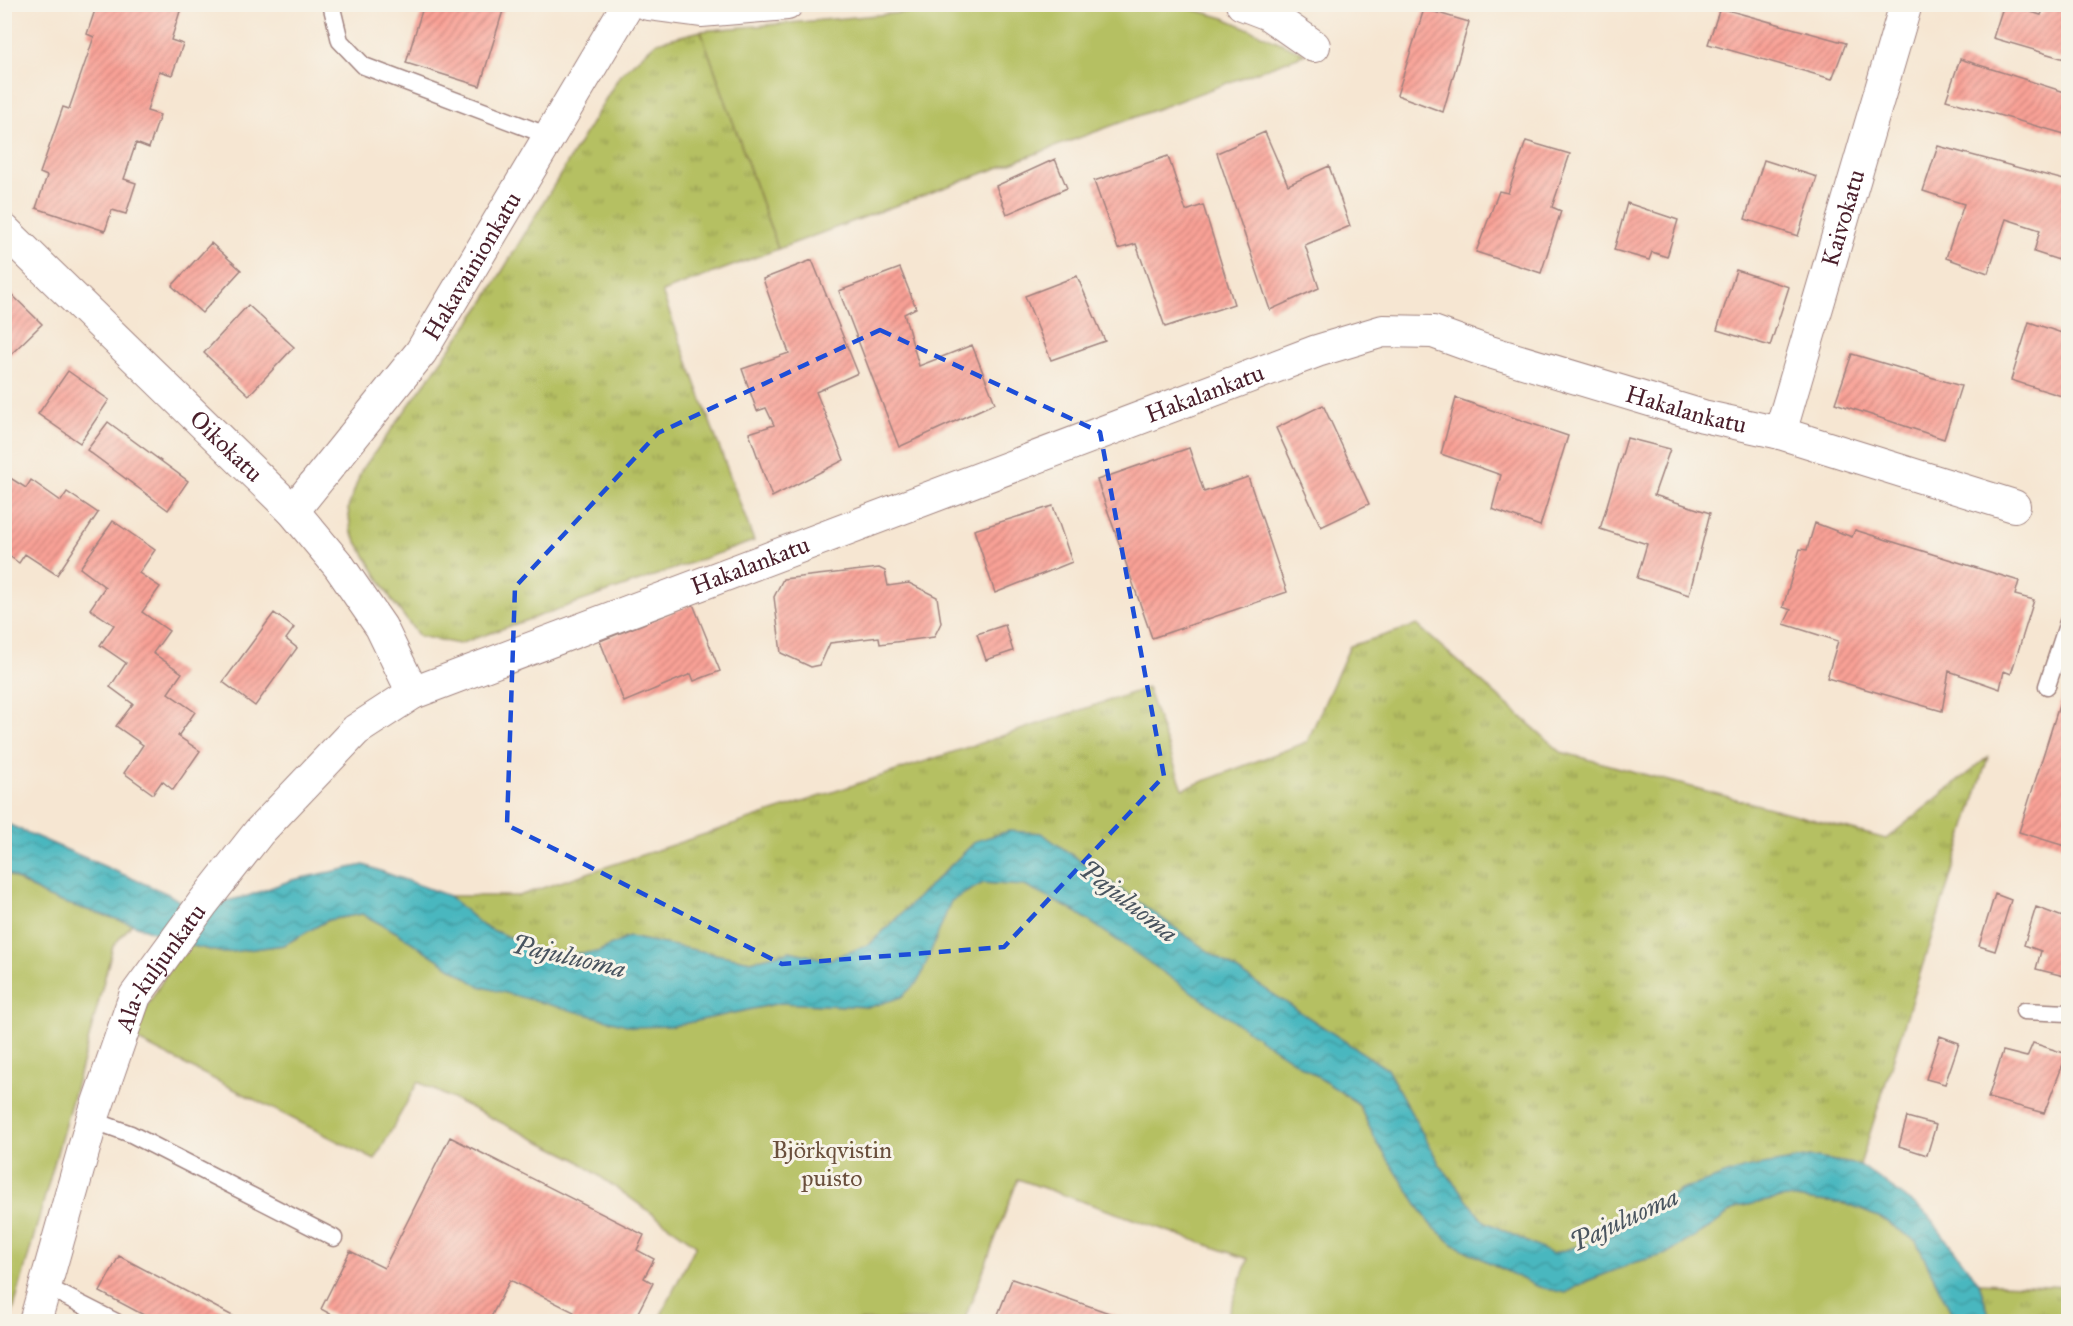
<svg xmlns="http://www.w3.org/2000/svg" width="2073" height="1326" viewBox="0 0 2073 1326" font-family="'IM FELL Great Primer',serif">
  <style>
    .grass { fill: url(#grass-tufts); stroke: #807046; stroke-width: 1.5 }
    .park { fill: #b5c062; stroke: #807046; stroke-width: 1.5 }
    .water { fill: url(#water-waves); stroke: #496b75; stroke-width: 1.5 }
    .building { fill: url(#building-hatch) }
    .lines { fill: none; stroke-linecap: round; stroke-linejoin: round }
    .lane-casing { stroke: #a0827e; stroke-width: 19 }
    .street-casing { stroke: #a0827e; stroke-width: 34 }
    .lane { stroke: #fff; stroke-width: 16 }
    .street { stroke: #fff; stroke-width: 32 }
    .marked { fill: none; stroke: #1d4ed8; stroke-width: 4.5; stroke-dasharray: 12 8; stroke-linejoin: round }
    .labels { text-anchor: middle; stroke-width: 6; stroke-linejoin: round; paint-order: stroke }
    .street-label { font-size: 24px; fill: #4a1f2b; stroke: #f7f3e8 }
    .park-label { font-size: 24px; fill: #6a4f3c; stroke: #f7f3e8 }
    .water-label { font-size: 26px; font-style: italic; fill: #49545f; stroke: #f7f3e8 }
  </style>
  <defs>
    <pattern id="grass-tufts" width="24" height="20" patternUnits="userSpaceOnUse" patternTransform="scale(1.5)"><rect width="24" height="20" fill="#b5c062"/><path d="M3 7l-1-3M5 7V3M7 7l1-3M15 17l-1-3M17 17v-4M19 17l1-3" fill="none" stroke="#959b51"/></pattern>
    <pattern id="water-waves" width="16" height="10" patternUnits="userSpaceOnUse" patternTransform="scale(1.5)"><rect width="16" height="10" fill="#48b7bf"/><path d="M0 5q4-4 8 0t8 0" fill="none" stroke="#3e949b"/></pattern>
    <pattern id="building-hatch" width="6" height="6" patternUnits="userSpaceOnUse" patternTransform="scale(1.5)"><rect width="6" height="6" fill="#f9a196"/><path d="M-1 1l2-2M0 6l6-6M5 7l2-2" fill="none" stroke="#cc837b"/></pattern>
  </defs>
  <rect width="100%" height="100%" fill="#f7f3e8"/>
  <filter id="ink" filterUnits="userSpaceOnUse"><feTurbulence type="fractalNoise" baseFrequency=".0167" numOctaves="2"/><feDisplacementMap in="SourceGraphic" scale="12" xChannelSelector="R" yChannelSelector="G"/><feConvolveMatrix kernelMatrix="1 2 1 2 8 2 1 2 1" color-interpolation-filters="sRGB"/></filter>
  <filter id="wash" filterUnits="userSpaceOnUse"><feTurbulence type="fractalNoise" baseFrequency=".008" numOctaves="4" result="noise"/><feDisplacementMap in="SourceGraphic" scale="24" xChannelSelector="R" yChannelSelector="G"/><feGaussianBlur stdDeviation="1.35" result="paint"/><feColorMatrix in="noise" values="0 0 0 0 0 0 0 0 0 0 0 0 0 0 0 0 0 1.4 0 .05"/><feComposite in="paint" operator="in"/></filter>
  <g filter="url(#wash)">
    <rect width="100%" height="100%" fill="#f6e6d2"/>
    <!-- grass -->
    <path class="grass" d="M701,31L778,249L662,292L754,541L459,644L419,636L393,602L351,532L348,508L361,471L482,305L620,75L657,42Z
      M1417,625L1561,752L1886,839L1988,757L1860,1165L1810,1157L1681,1190L1605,1238L1552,1254L1484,1221L1440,1165L1387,1069L1215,956L1041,833L976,841L870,944L828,961L790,951L751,961L629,937L597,952L551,955L483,926L449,896H518L1147,688L1183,789L1307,742L1350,646Z
      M1979,1283L2068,1287V1321H1991Z"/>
    <!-- park -->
    <path class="park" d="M1028,4H1173L1224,18L1306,54L778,249L701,31L977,6Z
      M4,872L49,898L132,924L113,946L88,1042L10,1322L4,1321Z
      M983,883L1025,886L1076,912L1358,1104L1376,1141L1430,1224L1453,1244L1536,1286L1566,1293L1587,1281L1636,1262L1666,1254L1712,1226L1737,1207L1786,1197L1846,1204L1881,1218L1916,1241L1950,1310L1949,1321H1226L1248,1259L1018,1179L964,1321H658L696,1245L574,1158L418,1082L375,1160L134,1039L148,1005L184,944L224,953L284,945L328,920L362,914L396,932L673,1026L780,1003L870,1007L919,981L950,901Z"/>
    <!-- water -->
    <path class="water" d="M5,823L168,894L192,909L248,896L292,880L364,865L449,896L483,926L551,955L597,952L629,937L751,961L790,951L828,960L870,944L976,841L1009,831L1041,833L1215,956L1387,1069L1440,1165L1484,1221L1552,1254L1605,1238L1681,1190L1745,1168L1810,1157L1860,1165L1926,1213L1979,1283L1991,1321H1949L1950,1310L1916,1241L1881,1218L1846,1204L1786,1197L1737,1207L1712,1226L1666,1254L1636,1262L1587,1281L1565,1293L1536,1286L1453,1244L1430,1224L1376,1141L1358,1103L1267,1044L1076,912L1025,886L983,883L951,901L919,981L901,997L870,1007L780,1003L673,1026L634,1027L479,986L396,932L362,914L328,920L284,945L224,953L184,944L132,924L49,898L5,872Z"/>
    <g id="blocks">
      <!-- building -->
      <path class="building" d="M97,4H198L196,9L182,5L171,40L183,44L172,75L159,71L147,111L160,115L149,148L136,143L124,179L136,183L126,214L112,210L105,231L36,208L47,176L40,173L63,107L69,109L94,37L87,34Z
        M424,4H505L480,86L406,63Z
        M2004,4L2041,15L2046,4H2054L2068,9V60L1993,38Z
        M1720,8L1846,43L1832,79L1708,44Z
        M1424,9L1469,22L1443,112L1397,95Z
        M1960,59L2068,93V135L1946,100Z
        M1265,132L1288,185L1329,166L1350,226L1305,245L1319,288L1270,310L1217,153Z
        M1526,141L1570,154L1552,207L1561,211L1541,273L1476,252L1499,191L1508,193Z
        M1938,146L2068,181V263L2034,252L2040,230L2006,219L1988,273L1946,258L1964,204L1923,191Z
        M1168,156L1186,211L1203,205L1234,304L1165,327L1136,244L1118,249L1094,181Z
        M1055,159L1067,188L1007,214L996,186Z
        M1764,160L1817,177L1798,236L1745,219Z
        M1627,203L1678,220L1667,257L1652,252L1649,260L1614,250Z
        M211,243L241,270L202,313L172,286Z
        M812,260L858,373L816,392L844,460L772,497L749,433L774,425L766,408L757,411L742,369L789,353L763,279Z
        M900,268L916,308L904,314L919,366L972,345L995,403L899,447L839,291Z
        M1736,270L1789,287L1770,346L1717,330Z
        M1077,276L1105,341L1051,360L1025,296Z
        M4,287L42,324L4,361Z
        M248,305L294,347L249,395L204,353Z
        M2029,322L2068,335V398L2011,380Z
        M1852,354L1961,386L1944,439L1835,403Z
        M68,371L109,400L80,443L38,414Z
        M1456,398L1568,436L1540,526L1492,509L1501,475L1441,454Z
        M1323,405L1369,504L1321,527L1276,428Z
        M108,422L188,481L168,510L87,450Z
        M1627,438L1670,449L1654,495L1710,513L1689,595L1637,578L1647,544L1600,529Z
        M1189,448L1204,492L1248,477L1287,592L1152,638L1097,480Z
        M4,474L26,488L31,480L61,501L67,492L98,513L57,575L25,554L19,563L4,552Z
        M1053,506L1072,562L995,593L974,530Z
        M113,521L155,550L139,573L160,587L142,612L169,631L153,653L182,673L168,693L195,712L178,736L200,751L173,790L162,781L153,794L124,773L143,745L116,726L133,704L110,687L126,663L100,645L114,625L90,609L105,587L80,568Z
        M1815,523L1852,537L1855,530L2019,581L2015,595L2034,600L2011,674L2004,671L2000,689L1949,671L1942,711L1827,678L1838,641L1784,624L1791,610L1783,607L1800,549L1807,550Z
        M879,568L885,571L888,586L909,583L937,597L941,623L934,637L880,644L879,637L830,643L820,665L811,667L781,653L774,597L783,579Z
        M693,604L720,671L694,681L691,674L624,702L600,641Z
        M274,613L294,628L286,639L297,648L255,706L223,682Z
        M1005,625L1013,651L986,660L977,634Z
        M2068,677V847L2019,832Z
        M1995,894L2011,900L1995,951L1979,946Z
        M2036,907L2068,919V977L2036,969L2041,951L2024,945Z
        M1940,1036L1959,1043L1945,1084L1926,1079Z
        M2033,1043L2067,1054L2044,1113L1988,1098L2003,1051L2027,1057Z
        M1907,1117L1936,1125L1927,1155L1899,1146Z
        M450,1137L644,1235L637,1250L654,1259L644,1278L653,1283L633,1322H570L574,1312L510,1280L491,1317L500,1322H345L321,1309L350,1251L384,1268Z
        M119,1256L244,1322H157L100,1292Z
        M1012,1279L1132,1321V1322H995Z"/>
    </g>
  </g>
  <g filter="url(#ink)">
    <use href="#blocks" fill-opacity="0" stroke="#a0827e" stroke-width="1.5"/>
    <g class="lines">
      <!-- lane casing -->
      <g class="lane-casing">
        <path id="lane" d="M331,4L340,41L364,66L549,136
          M2047,686L2068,622
          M2024,1011L2068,1013
          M92,1120L131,1134L334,1238
          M45,1286L116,1322"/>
      </g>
      <!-- street casing -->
      <g class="street-casing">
        <g id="street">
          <path d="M648,4L701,11L787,4"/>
          <path d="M1242,4L1268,14L1314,46"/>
          <path id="s1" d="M4,230L293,511L339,566L381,627L413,693"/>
          <path id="s2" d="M1780,433L1906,4"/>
          <path id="s3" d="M293,511L421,352L628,4"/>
          <path id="s4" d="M35,1322L92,1120L135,996L203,903L259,832L356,730L413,693L1317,351L1383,331L1433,332L1480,349L1703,416L1780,433L2014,506"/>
        </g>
      </g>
      <!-- lane -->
      <use href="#lane" class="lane"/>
      <!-- street -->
      <use href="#street" class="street"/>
    </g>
  </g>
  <!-- marked area -->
  <path class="marked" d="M880,330L1100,432L1164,776L1004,947L782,964L507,825L515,587L658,433Z"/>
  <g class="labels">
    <!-- street labels -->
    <g class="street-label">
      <text dy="8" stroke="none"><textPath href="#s2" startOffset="224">Kaivokatu</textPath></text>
      <text dy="8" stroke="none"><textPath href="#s3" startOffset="304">Hakavainionkatu</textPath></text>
      <text dy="8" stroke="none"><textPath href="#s4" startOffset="1602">Hakalankatu</textPath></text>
      <text dy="8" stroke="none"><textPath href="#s4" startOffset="2106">Hakalankatu</textPath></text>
      <text dy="8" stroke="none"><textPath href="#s1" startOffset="310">Oikokatu</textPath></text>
      <text dy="8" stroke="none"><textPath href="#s4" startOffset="1116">Hakalankatu</textPath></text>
      <text dy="8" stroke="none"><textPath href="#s4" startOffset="378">Ala-kuljunkatu</textPath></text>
    </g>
    <!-- park labels -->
    <g class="park-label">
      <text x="832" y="1158">Björkqvistin<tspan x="832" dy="28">puisto</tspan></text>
    </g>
    <!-- water labels -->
    <g class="water-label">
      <text transform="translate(1129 901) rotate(38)" y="9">Pajuluoma</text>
      <text transform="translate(569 956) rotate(13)" y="9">Pajuluoma</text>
      <text transform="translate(1624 1219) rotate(-25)" y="9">Pajuluoma</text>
    </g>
  </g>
  <!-- margin -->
  <rect width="2073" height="1326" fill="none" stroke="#f7f3e8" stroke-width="24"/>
</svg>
